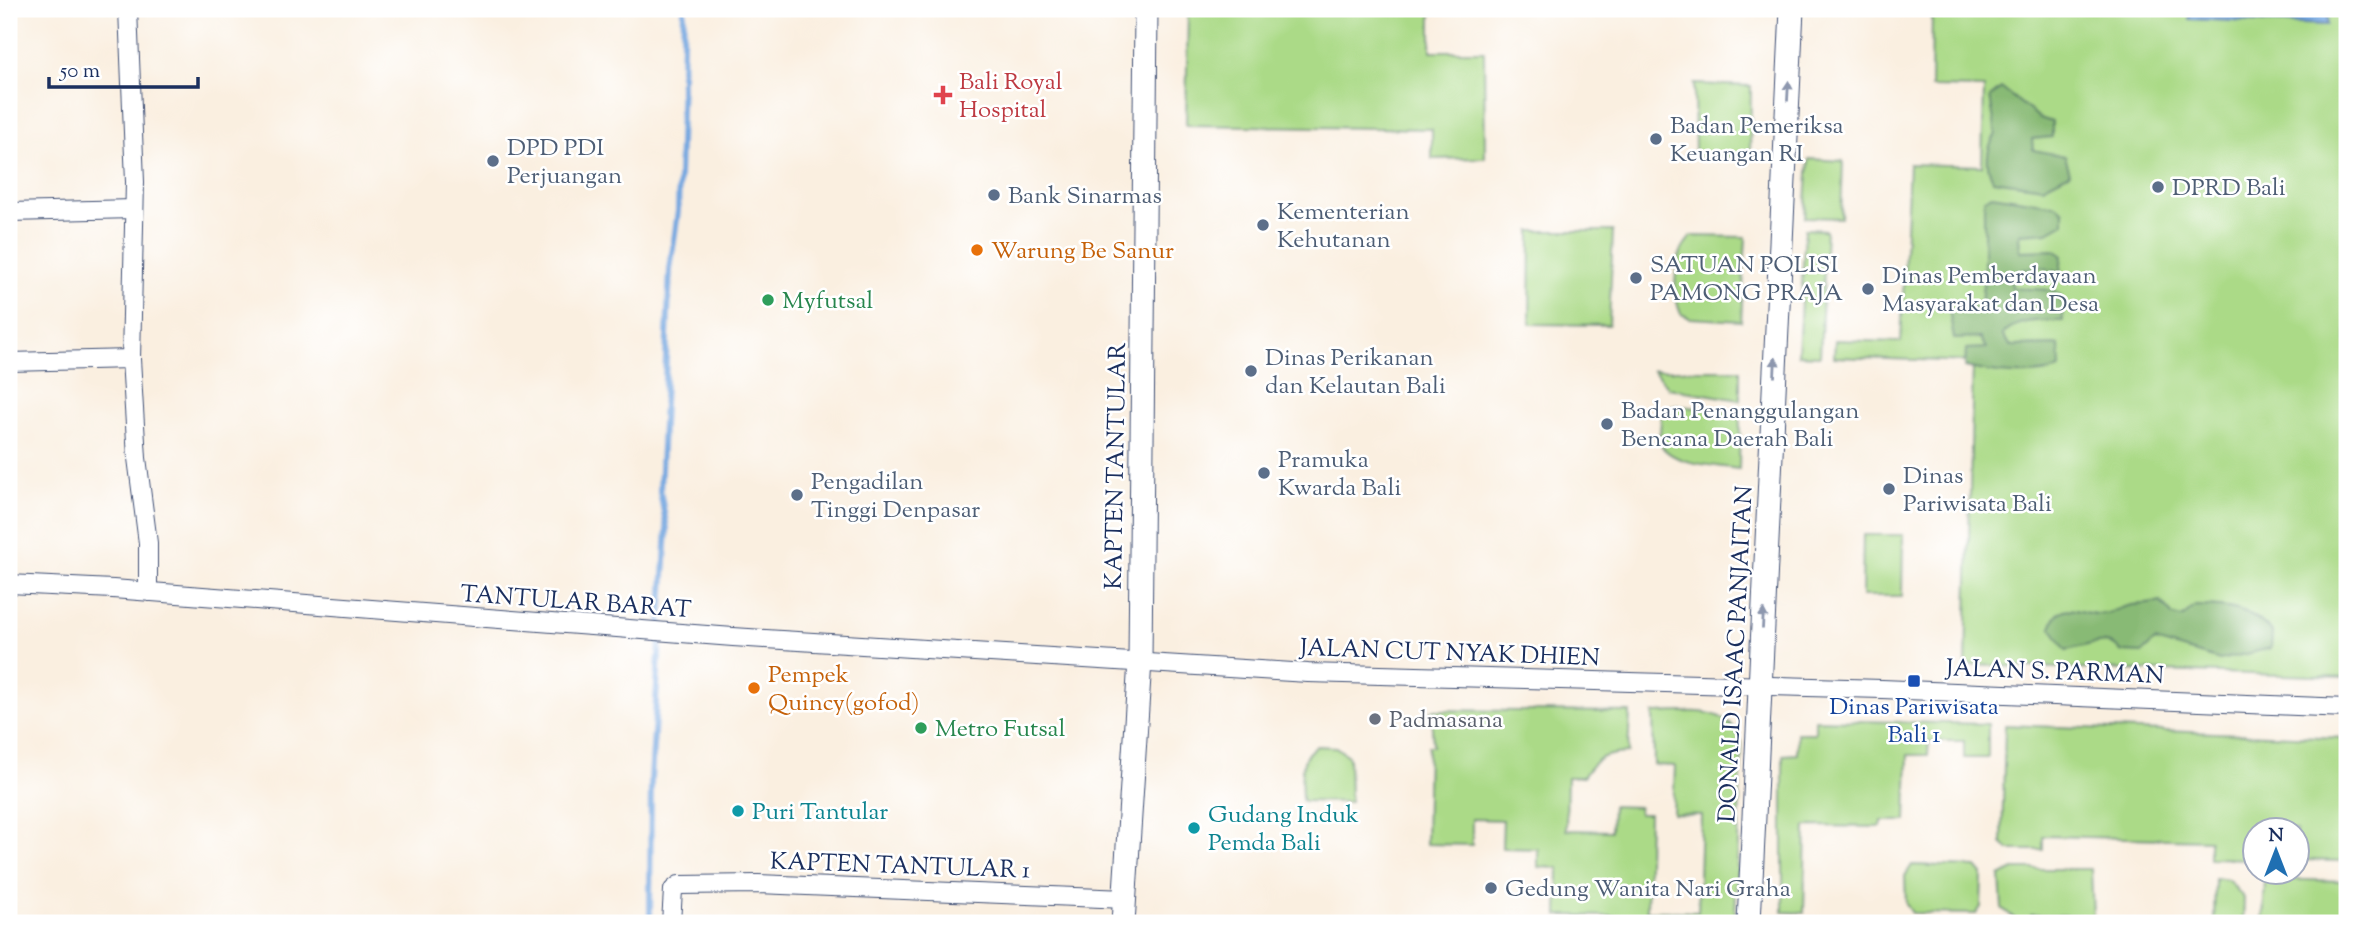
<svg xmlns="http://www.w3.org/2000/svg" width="2356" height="932" viewBox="0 0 2356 932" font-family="'Sorts Mill Goudy',serif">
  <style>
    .green { fill: #abda87; stroke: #638472; stroke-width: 2 }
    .forest { fill: #88ba74; stroke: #527469; stroke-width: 2 }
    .water { fill: #74a7e0; stroke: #486b9f; stroke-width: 2 }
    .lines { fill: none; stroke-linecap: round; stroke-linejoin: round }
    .stream { stroke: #74a7e0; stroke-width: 6 }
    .minor-casing { stroke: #3c4c72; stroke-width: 20 }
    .tertiary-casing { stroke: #3c4c72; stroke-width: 25 }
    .minor { stroke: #fff; stroke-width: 18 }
    .tertiary { stroke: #fff; stroke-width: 23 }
    .oneway { fill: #8d97ae }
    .health-dot { fill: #e0444e; stroke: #fff; stroke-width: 2.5 }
    .service-dot { fill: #5c6f8a; stroke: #fff; stroke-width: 2.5 }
    .food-dot { fill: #e8710a; stroke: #fff; stroke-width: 2.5 }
    .leisure-dot { fill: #2e9e5b; stroke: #fff; stroke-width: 2.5 }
    .transit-dot { fill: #1a4fb4; stroke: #fff; stroke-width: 2.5 }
    .worship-dot { fill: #6b7280; stroke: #fff; stroke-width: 2.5 }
    .culture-dot { fill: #0f9aa8; stroke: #fff; stroke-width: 2.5 }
    .labels { text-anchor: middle; stroke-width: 5; stroke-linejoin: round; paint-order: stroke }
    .health-label { font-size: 24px; fill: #be3a42; stroke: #fff; text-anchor: start }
    .service-label { font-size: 24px; fill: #4e5e75; stroke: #fff; text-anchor: start }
    .food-label { font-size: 24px; fill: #c56008; stroke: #fff; text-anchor: start }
    .leisure-label { font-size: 24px; fill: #27864d; stroke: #fff; text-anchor: start }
    .street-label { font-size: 24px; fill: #1b2f5e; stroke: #fff }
    .transit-label { font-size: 24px; fill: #164399; stroke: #fff }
    .worship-label { font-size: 24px; fill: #5b616d; stroke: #fff; text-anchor: start }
    .culture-label { font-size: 24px; fill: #0d838f; stroke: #fff; text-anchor: start }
  </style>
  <rect width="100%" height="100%" fill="#fff"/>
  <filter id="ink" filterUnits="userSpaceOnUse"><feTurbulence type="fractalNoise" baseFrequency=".0143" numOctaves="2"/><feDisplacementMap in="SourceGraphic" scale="14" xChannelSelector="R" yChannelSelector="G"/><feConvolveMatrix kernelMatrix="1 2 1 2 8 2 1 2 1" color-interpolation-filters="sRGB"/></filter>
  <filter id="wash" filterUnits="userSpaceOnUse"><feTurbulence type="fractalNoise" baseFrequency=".00686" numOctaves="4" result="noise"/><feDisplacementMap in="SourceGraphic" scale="28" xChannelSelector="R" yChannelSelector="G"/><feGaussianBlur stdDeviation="1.57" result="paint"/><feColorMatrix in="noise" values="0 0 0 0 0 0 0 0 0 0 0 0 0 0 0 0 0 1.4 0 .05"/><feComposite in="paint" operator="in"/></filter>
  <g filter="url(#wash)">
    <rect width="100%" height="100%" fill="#faefe0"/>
    <!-- green -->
    <path class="green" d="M1188,9H1431V51H1484L1485,158L1432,159V129L1186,125Z
      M1932,9H2347V677L1966,665L1973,362L1834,357L1835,340L1901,342L1909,164L1982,166L1984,88L1931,87Z
      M1694,84L1751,86L1750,157H1695Z
      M1809,159L1843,161L1841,218L1805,217Z
      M1805,229L1826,230L1820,356L1798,355Z
      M1531,231H1613L1609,325L1530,324Z
      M1692,236L1746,237L1741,321L1690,318L1681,314C1671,292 1674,252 1692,236Z
      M1653,370H1740V400L1669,388Z
      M1675,405L1740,414L1739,469C1716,465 1671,466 1659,442L1662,410Z
      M1863,535H1903L1902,596H1862Z
      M1431,710L1630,712L1628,753C1605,754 1596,757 1583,777H1567L1566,830L1611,831L1612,806L1639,807V814H1649L1647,911L1698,912L1701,815L1673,814L1675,766L1654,765L1653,713C1690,713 1726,702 1742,743L1735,919L1558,915L1559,868L1538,867V849L1502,848L1503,820L1472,819V845L1426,844L1428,746H1433Z
      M1815,720L1988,724V758H1964V741H1929L1928,755H1908L1906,821H1882L1881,827L1806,826L1804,913L1783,912V755L1797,754V733H1815Z
      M2005,725L2347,738V861L2297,860L2296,830H2254V859L2209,858V840L2043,836V850H2009L2002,843Z
      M1317,746L1336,747L1349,757L1350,802L1302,801C1302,782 1297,756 1317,746Z
      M1912,865L1976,867L1982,874L1981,907L1976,914L1912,913L1906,904L1905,876Z
      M2014,869H2091L2093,916L2031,915V923H2020L2002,908L2000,876Z
      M2215,878L2228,880L2244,898L2243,923H2214Z
      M2265,879L2347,881V923H2263Z"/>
    <!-- forest -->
    <path class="forest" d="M2001,88L2040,118L2052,122V137L2032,139L2033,150L2065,156L2070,173L2043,187L1993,180C1985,165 1986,148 1996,134L1990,97Z
      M1992,195L2056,205L2064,211V223L2048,232L2019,234L2020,251L2054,250L2062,255L2060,273L2038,266L2011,273L2012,288L2053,290L2061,296L2063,321C2041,321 2017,318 2002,335L2011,346L2059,345L2060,369C2032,378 1994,374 1965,367L1966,349L1986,348L1980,338L1954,339L1949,310L1969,306L1980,311L1984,275V199Z
      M2160,601L2173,616L2182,618L2195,606C2227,606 2250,608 2272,632L2271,648L2220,660L2155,641L2142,653L2122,652C2106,634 2086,647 2066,650L2051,627C2063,595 2079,616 2101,614C2110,614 2119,608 2128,606C2139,603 2148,606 2160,601Z"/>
    <!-- water -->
    <path class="water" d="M2189,9H2328L2327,25L2189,19Z"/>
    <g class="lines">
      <!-- stream -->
      <path class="stream" d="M650,923L651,779L667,529L660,491L670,270L678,211L684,9"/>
    </g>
  </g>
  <g filter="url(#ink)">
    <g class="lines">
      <!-- minor casing -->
      <g class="minor-casing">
        <path id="minor" d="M128,9L135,182L131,359L137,458L148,543V592
          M9,212L134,209
          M9,362L131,359
          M9,584L113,589L733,637L1308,673L1882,689L2347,708
          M671,923L673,890L679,885L758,884L1126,899"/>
      </g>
      <!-- tertiary casing -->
      <g class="tertiary-casing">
        <path id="tertiary" d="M1123,923L1140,661L1146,9
          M1749,923L1792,9"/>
      </g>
      <!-- minor -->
      <use href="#minor" class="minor"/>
      <!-- tertiary -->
      <use href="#tertiary" class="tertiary"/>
    </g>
    <!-- one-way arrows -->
    <defs><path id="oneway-solid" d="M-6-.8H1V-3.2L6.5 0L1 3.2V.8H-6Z" transform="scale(1.75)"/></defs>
    <g class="oneway">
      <use href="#oneway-solid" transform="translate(1788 91) rotate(-87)"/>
      <use href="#oneway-solid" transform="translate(1775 367) rotate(-87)"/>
      <use href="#oneway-solid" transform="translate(1763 619) rotate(-87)"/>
    </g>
  </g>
  <!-- markers -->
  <path class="health-dot" d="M939.5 84.5h7v7h7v7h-7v7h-7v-7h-7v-7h7z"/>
  <g class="service-dot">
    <circle cx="1656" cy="139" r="7"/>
    <circle cx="493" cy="161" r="7"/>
    <circle cx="2158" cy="187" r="7"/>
    <circle cx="994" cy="195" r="7"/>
    <circle cx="1263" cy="225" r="7"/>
    <circle cx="1636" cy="278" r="7"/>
    <circle cx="1868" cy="289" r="7"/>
    <circle cx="1251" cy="371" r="7"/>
    <circle cx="1607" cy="424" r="7"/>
    <circle cx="1264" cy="473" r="7"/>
    <circle cx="1889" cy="489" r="7"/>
    <circle cx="797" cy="495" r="7"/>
    <circle cx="1491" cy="888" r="7"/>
  </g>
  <g class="food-dot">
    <circle cx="977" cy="250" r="7"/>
    <circle cx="754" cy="688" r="7"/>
  </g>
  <g class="leisure-dot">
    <circle cx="768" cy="300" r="7"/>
    <circle cx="921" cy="728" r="7"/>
  </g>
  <rect class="transit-dot" x="1907" y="674" width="14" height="14" rx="3.5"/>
  <circle class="worship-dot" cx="1375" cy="719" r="7"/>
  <g class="culture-dot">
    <circle cx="738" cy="811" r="7"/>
    <circle cx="1194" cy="828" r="7"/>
  </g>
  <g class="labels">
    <!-- health labels -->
    <g class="health-label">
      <text x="959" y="89">Bali Royal<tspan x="959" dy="28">Hospital</tspan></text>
    </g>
    <!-- service labels -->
    <g class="service-label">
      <text x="1670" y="133">Badan Pemeriksa<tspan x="1670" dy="28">Keuangan RI</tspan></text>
      <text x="507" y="155">DPD PDI<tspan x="507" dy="28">Perjuangan</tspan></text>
      <text x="2172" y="195">DPRD Bali</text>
      <text x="1008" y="203">Bank Sinarmas</text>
      <text x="1277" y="219">Kementerian<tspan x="1277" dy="28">Kehutanan</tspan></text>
      <text x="1650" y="272">SATUAN POLISI<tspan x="1650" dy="28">PAMONG PRAJA</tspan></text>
      <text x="1882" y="283">Dinas Pemberdayaan<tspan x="1882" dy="28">Masyarakat dan Desa</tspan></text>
      <text x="1265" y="365">Dinas Perikanan<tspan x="1265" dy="28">dan Kelautan Bali</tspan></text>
      <text x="1621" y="418">Badan Penanggulangan<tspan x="1621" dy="28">Bencana Daerah Bali</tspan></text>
      <text x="1278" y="467">Pramuka<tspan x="1278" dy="28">Kwarda Bali</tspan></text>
      <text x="1903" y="483">Dinas<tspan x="1903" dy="28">Pariwisata Bali</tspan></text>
      <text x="811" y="489">Pengadilan<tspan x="811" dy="28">Tinggi Denpasar</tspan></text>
      <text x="1505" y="896">Gedung Wanita Nari Graha</text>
    </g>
    <!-- food labels -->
    <g class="food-label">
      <text x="991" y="258">Warung Be Sanur</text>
      <text x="768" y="682">Pempek<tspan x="768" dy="28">Quincy(gofod)</tspan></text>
    </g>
    <!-- leisure labels -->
    <g class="leisure-label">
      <text x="782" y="308">Myfutsal</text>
      <text x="935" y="736">Metro Futsal</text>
    </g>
    <!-- street labels -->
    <g class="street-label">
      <text transform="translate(1115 466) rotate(-89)" y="8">KAPTEN TANTULAR</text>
      <text transform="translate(576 601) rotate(4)" y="8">TANTULAR BARAT</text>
      <text transform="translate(1450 652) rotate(2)" y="8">JALAN CUT NYAK DHIEN</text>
      <text transform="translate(1735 654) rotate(-87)" y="8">DONALD ISAAC PANJAITAN</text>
      <text transform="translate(2055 671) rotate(2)" y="8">JALAN S. PARMAN</text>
      <text transform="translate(900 865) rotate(2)" y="8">KAPTEN TANTULAR 1</text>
    </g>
    <!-- transit labels -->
    <g class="transit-label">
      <text x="1914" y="714">Dinas Pariwisata<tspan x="1914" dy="28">Bali 1</tspan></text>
    </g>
    <!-- worship labels -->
    <g class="worship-label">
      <text x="1389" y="727">Padmasana</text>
    </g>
    <!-- culture labels -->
    <g class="culture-label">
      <text x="752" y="819">Puri Tantular</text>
      <text x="1208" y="822">Gudang Induk<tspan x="1208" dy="28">Pemda Bali</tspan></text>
    </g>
  </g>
  <!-- margin -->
  <rect width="2356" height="932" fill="none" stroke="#fff" stroke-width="35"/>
  <!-- north arrow -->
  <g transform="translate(2276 851)"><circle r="33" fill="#ffffff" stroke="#a4acbf" stroke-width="2"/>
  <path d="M0-5L12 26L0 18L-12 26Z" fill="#1f6fb2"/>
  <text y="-10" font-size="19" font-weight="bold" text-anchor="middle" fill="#1b2f5e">N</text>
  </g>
  <!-- scale -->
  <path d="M49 77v10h149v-10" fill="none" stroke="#1b2f5e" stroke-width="3.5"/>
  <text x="60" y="77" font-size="21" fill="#1b2f5e" stroke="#ffffff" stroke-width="5" paint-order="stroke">50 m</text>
</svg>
